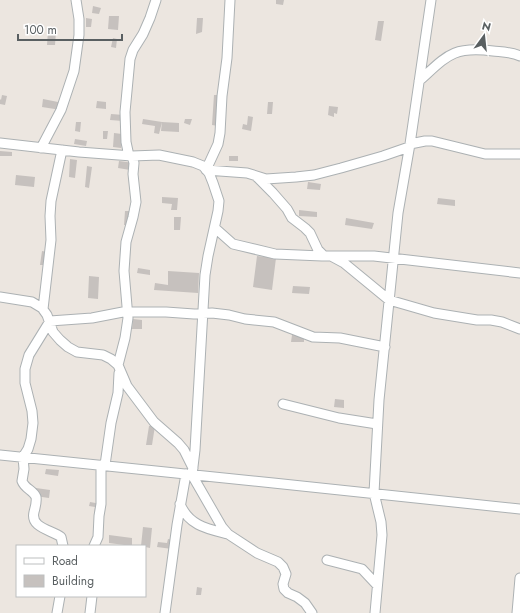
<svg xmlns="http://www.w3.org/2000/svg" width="520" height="613" viewBox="0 0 520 613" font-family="Jost,sans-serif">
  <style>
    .building { fill: #c6c1be }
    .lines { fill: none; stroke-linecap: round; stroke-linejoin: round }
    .minor-casing { stroke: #acb1b3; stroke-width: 11 }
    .minor { stroke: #fff; stroke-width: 9 }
  </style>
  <rect width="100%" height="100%" fill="#ece6e0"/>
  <!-- building -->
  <path class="building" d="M276,0H284L283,5L276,4Z
    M93,6L101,8L99,14L92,13Z
    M109,16H119L118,30L108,29Z
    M86,18L92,19L91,27H86Z
    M197,18H203L202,32L196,34Z
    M378,21H384L381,41L375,40Z
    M48,31H56L55,45H47Z
    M113,38L117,39L116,48L111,47Z
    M2,95L7,96L5,105L0,104V99L1,100Z
    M214,95H221L218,126L212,125Z
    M43,99L63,103L61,110L42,107Z
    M97,101L106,102V109L96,108Z
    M268,102H273L272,114H267Z
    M329,106L338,107L337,114L334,113V117L328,115Z
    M111,114L124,115L123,121L110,120Z
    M248,116L253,117L251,131L242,129L243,124L247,125Z
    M143,119L162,122L179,123V132L161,131L162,122L159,134L154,133L155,126L142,124Z
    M185,119H192L190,125L184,123Z
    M76,122H81L80,132L75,131Z
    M103,131H108L107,139H103Z
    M114,133L122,134L121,148L113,147Z
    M75,139L87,141L86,146L74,144Z
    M0,151L12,152V156H0Z
    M229,156H238V161H229Z
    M70,159L77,160L75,178L69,177Z
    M119,161L134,163L130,170L118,168Z
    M87,166L92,167L89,188L85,187Z
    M16,175L35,177L34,187L15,185Z
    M308,182L321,184L320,190L307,189Z
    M162,197L178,198L177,210H171L172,204L162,203Z
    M438,198L455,200V206L437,204Z
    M299,210L317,212V217L299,216Z
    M125,211H129V225H124Z
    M174,217H181L180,230H174Z
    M346,218L374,223L372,229L345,225Z
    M42,251L47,252L45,265H40Z
    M257,256L276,258L272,290L253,287Z
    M138,268L150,270V275L137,273Z
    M168,271L199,273L198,293L154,290L155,283L168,285Z
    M89,276L99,277L98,299L88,298Z
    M293,286L310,287L309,294L292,293Z
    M133,319L142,320V329H132Z
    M292,335L304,336V342H291Z
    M335,399L344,400V408L334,407Z
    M149,426H155L152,445H146Z
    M46,469L59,470L58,476L45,474Z
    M36,488L50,490L49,498L35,496Z
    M90,502L101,504L99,516L94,515L95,507L89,506Z
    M143,527L152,528L150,548L141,546Z
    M109,535L132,538V546L109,543Z
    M168,539L173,540L172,549L157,547L158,542L167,543Z
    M197,587L202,588L201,595H196Z"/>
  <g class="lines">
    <!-- minor casing -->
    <g class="minor-casing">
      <path id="minor" d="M230,0L227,58L222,96L220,133L218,144L206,170L247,173L266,179L296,177L314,175L341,168L383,156L409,147
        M419,81C447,56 452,46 493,51C502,52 512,52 520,56
        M0,143L79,152L132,156L159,155L193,162L203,166L209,173L213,183L219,201L218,211L208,256L205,275L195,450L192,475L222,527L228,534L257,553L278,562L283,567L286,574L283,584L284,589L288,593L297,597L305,603L312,613
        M410,144L425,141H432L485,154H520
        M41,148L61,110L74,71L79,35V19L76,0
        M129,156L126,142L125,112L130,59L133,50L143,34L150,18L156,0
        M257,177L273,193L287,209L292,218L305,228L310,233L318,250L324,256
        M215,228L233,244L275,254L322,256H374L520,273
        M331,256L344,263L389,300L434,313L477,320H491L502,322L520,329
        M0,297L32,302L42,308L47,315L53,332L60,340L68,347L77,352L103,355L111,359L118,365L127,386L154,422L178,443L184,450L193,468
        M43,309L51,240L50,216L51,201L62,150
        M128,312H166L194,314L212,313L229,315L245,319L274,322L313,337L340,338L385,347
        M118,365L125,338L128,318L124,271L126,242L133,217L136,202L133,174L134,163L132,156
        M283,404L339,418L377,424
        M0,455C173,473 347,490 520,509
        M105,465L111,423L118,393L119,373
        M180,504C189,526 208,529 228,534
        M63,546L61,537C52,530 30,528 34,512C35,508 37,502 36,497C33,490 25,489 22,481L24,469L23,457L28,449L31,439L33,423L32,411L25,383V369L29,355L50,321L92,318L128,311
        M94,546L98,537L99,516L101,504V465
        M327,560L362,569L377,585
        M57,613L60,596
        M90,613L92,596
        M165,613L177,525L186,474
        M375,613L382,535L381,522L374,493L379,400L398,213L410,144L431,0
        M517,613L520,578"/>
    </g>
    <!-- minor -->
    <use href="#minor" class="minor"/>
  </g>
  <!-- legend -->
  <rect x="16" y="545" width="130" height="52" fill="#ffffff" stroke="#bdbfc0"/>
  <rect x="24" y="558" width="20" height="6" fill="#ffffff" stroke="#bdbfc0"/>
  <text x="52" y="565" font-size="12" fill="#595f61">Road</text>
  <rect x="24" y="575" width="20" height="12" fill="#c6c1be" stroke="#bdbfc0"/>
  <text x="52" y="585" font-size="12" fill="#595f61">Building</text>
  <!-- north arrow -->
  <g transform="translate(484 36) rotate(15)" stroke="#ffffff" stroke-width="3" paint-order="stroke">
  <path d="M0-3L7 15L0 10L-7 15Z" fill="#595f61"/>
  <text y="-6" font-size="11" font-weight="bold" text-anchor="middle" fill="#595f61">N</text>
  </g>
  <!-- scale -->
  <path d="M18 34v6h104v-6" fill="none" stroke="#595f61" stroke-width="2"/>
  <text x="24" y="34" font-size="12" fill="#595f61" stroke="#ffffff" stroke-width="3" paint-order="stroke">100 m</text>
</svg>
